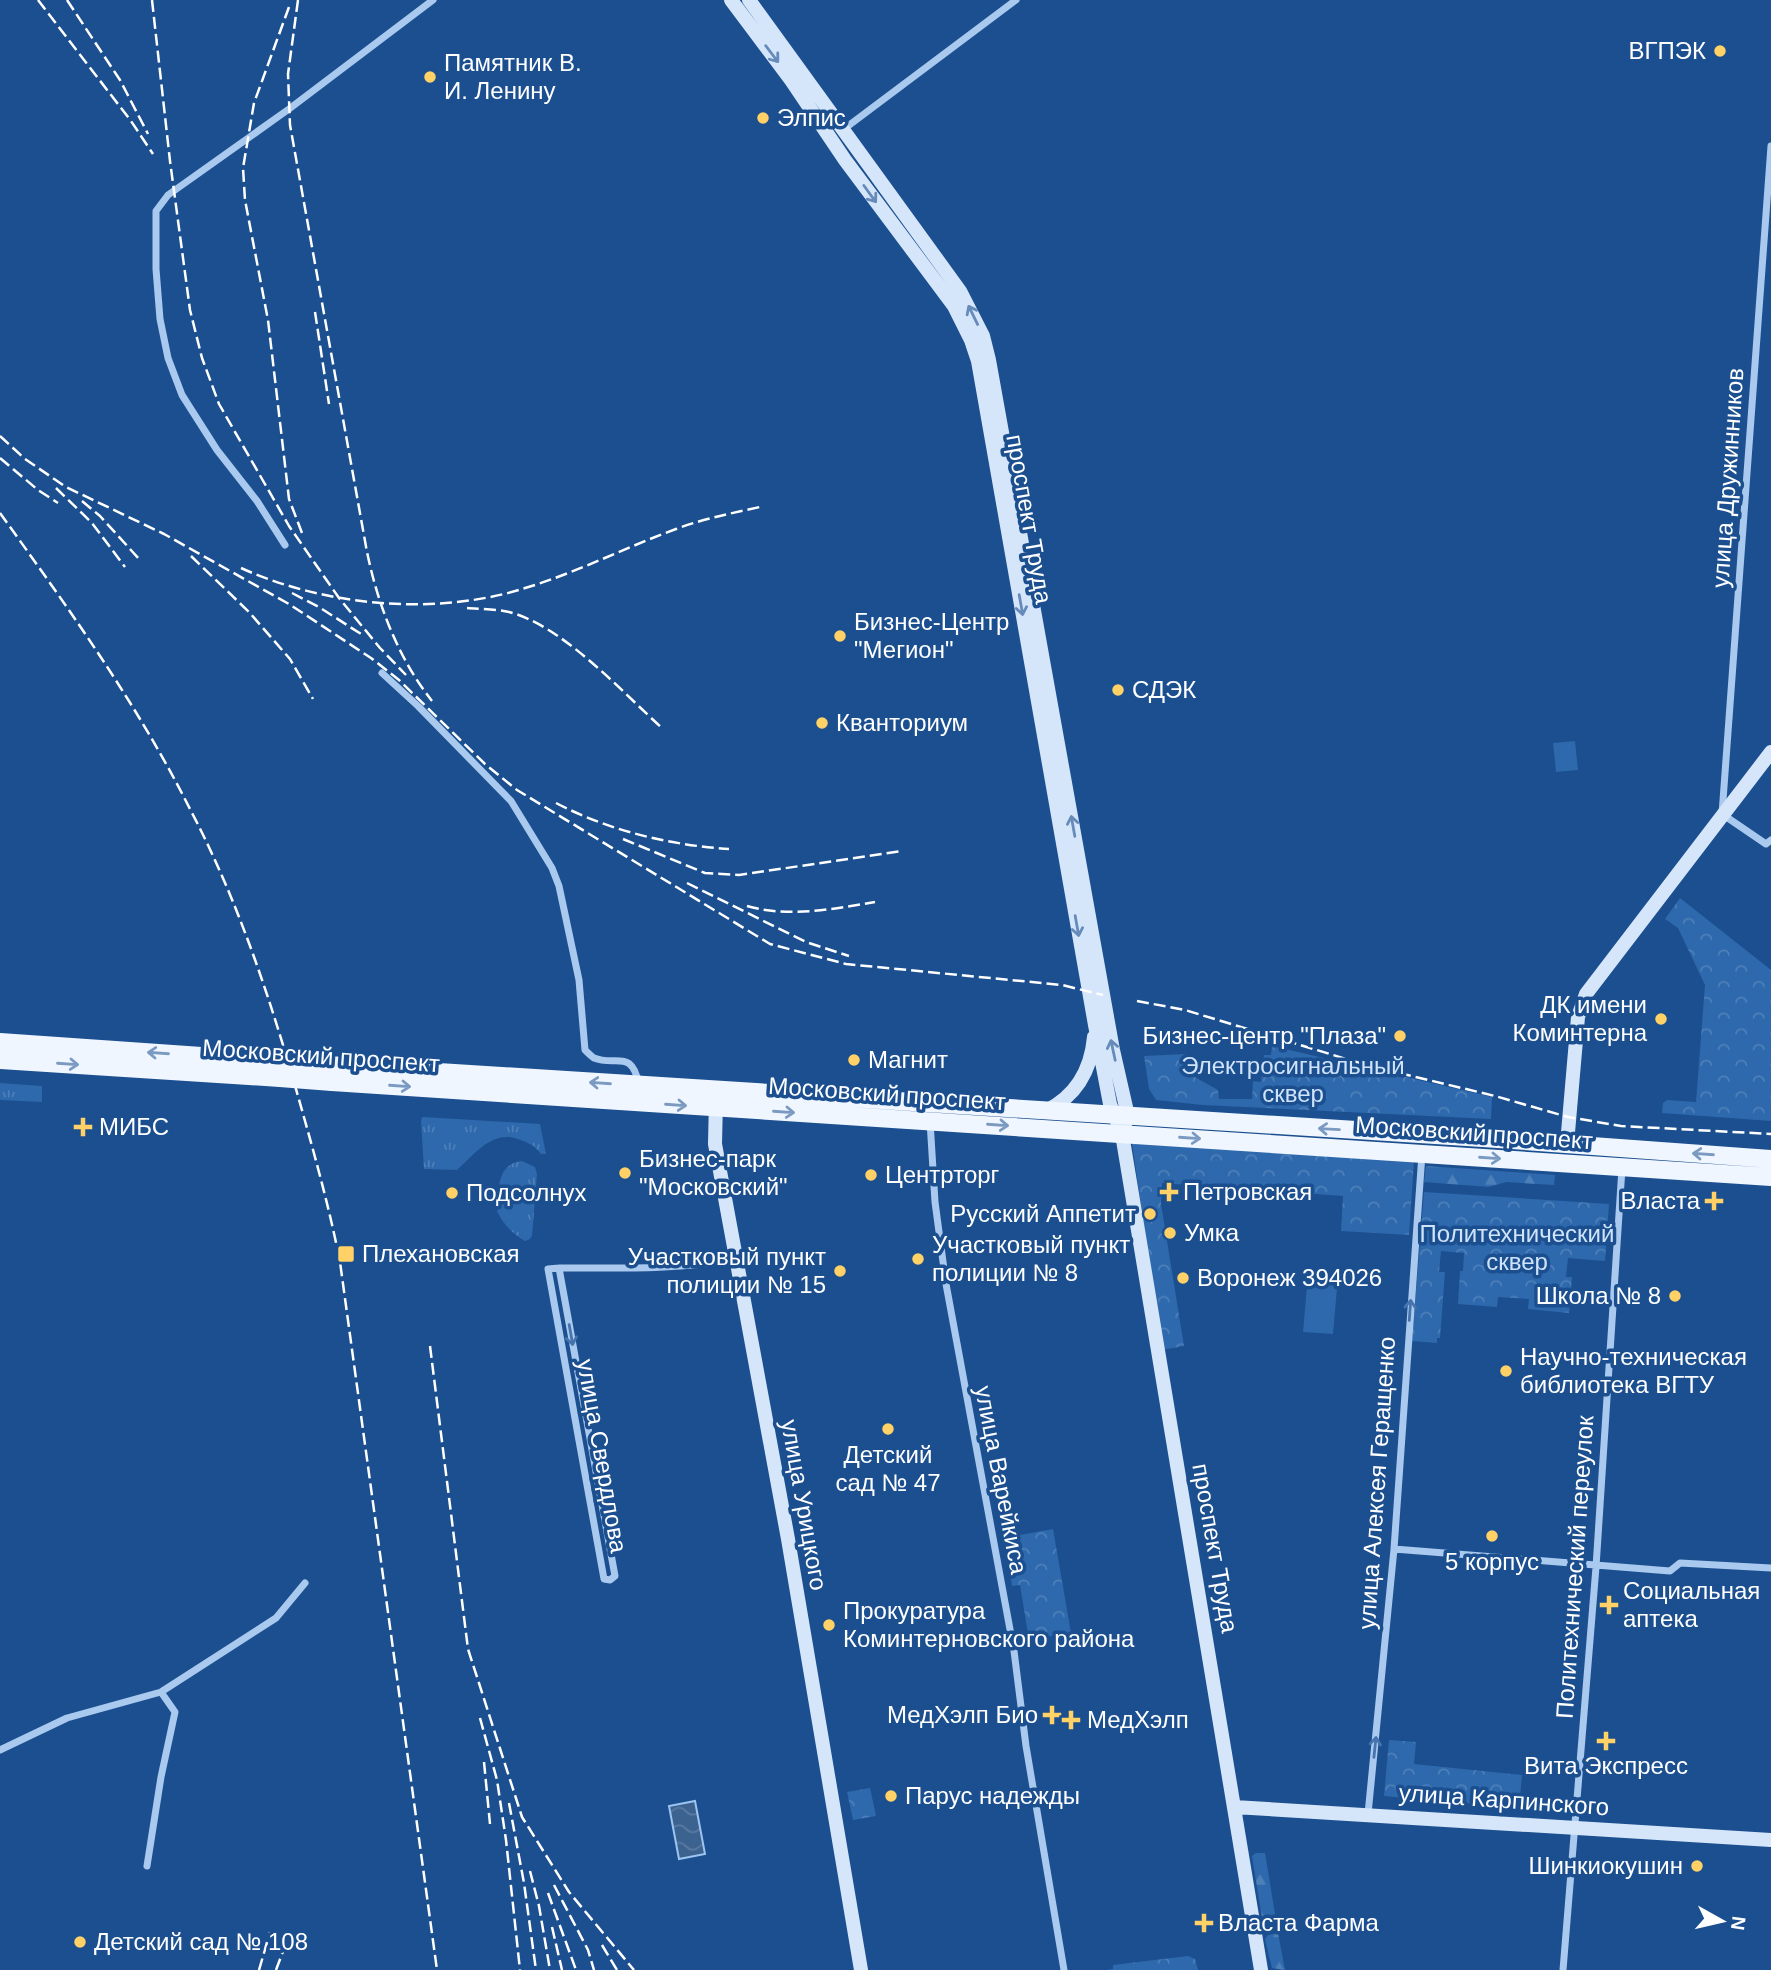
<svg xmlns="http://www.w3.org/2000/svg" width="1771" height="1970" viewBox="0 0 1771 1970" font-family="Arial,sans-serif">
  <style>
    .grass { fill: url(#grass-tufts) }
    .forest { fill: url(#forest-firs) }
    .park { fill: url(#park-crowns) }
    .garden { fill: #2e69ad }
    .water { fill: url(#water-waves); stroke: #9cc4f0; stroke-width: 2 }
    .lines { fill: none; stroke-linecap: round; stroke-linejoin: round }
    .street { stroke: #a9c9ee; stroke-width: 7 }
    .secondary { stroke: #d6e6fa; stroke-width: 14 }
    .primary { stroke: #f0f6ff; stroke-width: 18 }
    .rail { stroke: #fff; stroke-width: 2.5; stroke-dasharray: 12 5; stroke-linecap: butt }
    .primary-bridge { stroke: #f0f6ff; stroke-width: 18 }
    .oneway { stroke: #668bba }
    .oneway2 { stroke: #7b9ac1 }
    .oneway3 { stroke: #4674ac }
    .poi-dot { fill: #ffd166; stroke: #1b4f8f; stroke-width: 2.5 }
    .labels { text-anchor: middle; stroke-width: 7; stroke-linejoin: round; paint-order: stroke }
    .poi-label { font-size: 24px; fill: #fff; stroke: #1b4f8f; text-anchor: start }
    .street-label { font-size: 24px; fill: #fff; stroke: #1b4f8f }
    .park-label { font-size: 24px; fill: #cfe3fa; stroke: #1b4f8f }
  </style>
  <defs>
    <pattern id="grass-tufts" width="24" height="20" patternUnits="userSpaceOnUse" patternTransform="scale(1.75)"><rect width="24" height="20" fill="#2e69ad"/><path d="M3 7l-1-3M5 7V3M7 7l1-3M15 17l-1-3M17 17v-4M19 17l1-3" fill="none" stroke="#4d80b9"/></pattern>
    <pattern id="forest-firs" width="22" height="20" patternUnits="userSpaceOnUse" patternTransform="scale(1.75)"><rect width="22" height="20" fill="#2e69ad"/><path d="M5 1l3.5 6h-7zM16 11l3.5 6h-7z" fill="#4d80b9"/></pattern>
    <pattern id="park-crowns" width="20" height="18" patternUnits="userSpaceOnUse" patternTransform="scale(1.75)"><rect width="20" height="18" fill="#2e69ad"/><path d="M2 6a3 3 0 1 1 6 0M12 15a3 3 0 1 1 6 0" fill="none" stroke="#4d80b9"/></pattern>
    <pattern id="water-waves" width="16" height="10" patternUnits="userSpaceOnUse" patternTransform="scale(1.75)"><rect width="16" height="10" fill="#3c6290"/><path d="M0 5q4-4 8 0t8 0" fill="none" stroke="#597aa1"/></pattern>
  </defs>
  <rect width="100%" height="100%" fill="#1b4f8f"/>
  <!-- grass -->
  <path class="grass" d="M0,1083L42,1086V1102L0,1100Z
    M422,1117L540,1124L546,1154H541C534,1145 529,1143 518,1139C492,1130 475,1154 457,1170L424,1169L421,1121Z
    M522,1161L535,1167L537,1174L532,1236L530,1239L525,1241C515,1236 503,1224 498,1213C496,1209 497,1203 498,1197C499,1179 502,1163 522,1161Z"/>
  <!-- forest -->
  <path class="forest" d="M1426,1166L1555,1175L1554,1185L1506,1182L1489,1187L1424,1182Z
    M1256,1853H1265L1277,1926L1268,1927L1263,1924L1252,1856Z
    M1278,1933L1285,1970L1272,1968L1265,1939L1268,1935Z"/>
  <!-- park -->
  <path class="park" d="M1680,898L1771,970V1121L1662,1113L1663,1103L1667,1100L1696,1102L1705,985L1678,928L1665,919Z
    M1272,1046L1492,1097L1491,1119L1203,1105L1156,1100L1149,1089L1144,1056L1186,1054L1193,1076L1218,1090L1219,1099H1252L1253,1081L1261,1082L1264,1055H1271Z
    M1132,1143L1414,1161L1409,1235L1341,1231L1343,1196L1162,1183L1161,1204L1184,1346L1162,1350Z
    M1424,1192L1609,1204L1605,1261L1568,1258L1566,1277H1572L1569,1313L1528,1309L1529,1299L1498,1297L1497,1307L1458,1304L1460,1271H1463L1464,1253L1441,1251L1439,1272H1445L1440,1338H1437V1343L1412,1341Z
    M1053,1529L1071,1633L1029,1640L1020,1585L1012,1586L1004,1538Z
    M1389,1740L1416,1742L1414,1764L1522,1775L1519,1808L1384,1796Z
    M870,1788L876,1816L853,1820L847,1792Z
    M1188,1956L1195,1959L1198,1970H1106L1113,1969V1965Z"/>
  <!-- garden -->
  <path class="garden" d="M1575,741L1578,770L1556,772L1553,743Z
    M1308,1275L1338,1277L1333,1334L1303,1332Z"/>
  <!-- water -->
  <path class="water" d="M695,1801L705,1854L679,1859L669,1806Z"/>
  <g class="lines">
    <!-- street -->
    <path class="street" d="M844,129L1016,0
      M1771,146L1722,814L1766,844L1771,840
      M285,545L257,501L217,450L182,395L168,358L160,319L156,269V211L168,195L289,109L433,0
      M382,673L418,706L511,801L552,868L559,886L579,980L585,1050C588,1053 591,1056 594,1058C616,1067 632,1048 639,1085
      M930,1121L935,1202L946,1284L1014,1651L1026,1746L1064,1970
      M559,1268L615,1576L610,1580L604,1579L548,1269L559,1268C618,1268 678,1270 736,1259
      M1394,1549L1670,1571L1680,1563L1771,1568
      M0,1750L67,1718L161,1692L276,1618L305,1583
      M1368,1814L1394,1549L1422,1154
      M147,1866L161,1777L175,1712L161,1692
      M1563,1970L1596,1567L1622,1168"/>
    <!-- secondary -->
    <path class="secondary" d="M731,0L791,80L845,160L954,306L971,340L978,361L1095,1025L1110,1104L1122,1134L1261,1970
      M749,0L960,291L983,336L989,360L1113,1050L1128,1116L1126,1122
      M716,1099L715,1144L788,1539L861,1970
      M1046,1111C1076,1096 1091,1070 1094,1037
      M1567,1144L1578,1017L1586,994L1771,752
      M1234,1807L1771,1840"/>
    <!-- primary -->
    <path class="primary" d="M0,1042L275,1061
      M0,1060L280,1078
      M328,1065L1498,1139L1771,1159
      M332,1082L1771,1177"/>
    <!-- rail -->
    <path class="rail" d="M38,0L131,121L153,154
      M67,0L120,80L148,134
      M152,0L170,161L190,310L202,358L219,404L289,526L339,598L380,648L406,675
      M298,0L288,74L290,125L367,552C378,605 398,658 432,701
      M289,7L254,103L243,168L245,200L268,320L289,499L302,533
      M315,312L329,404
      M0,436L25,459L66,487L164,534L289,604L371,658L399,680L485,764L517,790L770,944L846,964L1062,985L1103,995
      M0,458L38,490L58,503
      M56,488L92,523L125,567
      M82,501L100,516L140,560
      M0,513C69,609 138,705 191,811C236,897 267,989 294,1082C311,1142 328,1201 340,1262L437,1970
      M191,556L249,612L290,659L313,699
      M241,568C325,606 434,616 522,589C576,573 624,548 676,529C705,518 734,513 764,506
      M292,593L319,607L361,634
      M467,608C480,609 496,609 509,612C563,626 621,691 662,728
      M556,803C610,831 669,845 729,849
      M623,839L705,873L739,875L902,851
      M687,883L806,942L849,956
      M747,906C790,918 832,909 875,902
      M1137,1001L1185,1010L1366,1065L1495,1096L1568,1117L1621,1126L1771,1134
      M430,1346L468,1649L522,1817L569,1892L634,1970
      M480,1718L497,1780L506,1840L520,1970
      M484,1762L490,1824
      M509,1803L524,1883L536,1970
      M530,1871L539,1906L550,1970
      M554,1885L588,1950L594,1970
      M548,1893L576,1970
      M552,1927L562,1970
      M602,1945L617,1970
      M259,1970L270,1932
      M276,1970L288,1938"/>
    <!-- primary-bridge -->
    <path class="primary-bridge" d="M275,1061L328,1065
      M280,1078L332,1082"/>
  </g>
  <!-- one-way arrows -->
  <defs><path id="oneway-shaft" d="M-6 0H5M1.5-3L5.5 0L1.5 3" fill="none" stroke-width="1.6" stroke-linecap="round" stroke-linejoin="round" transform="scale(1.75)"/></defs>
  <g class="oneway">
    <use href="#oneway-shaft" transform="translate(772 54) rotate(53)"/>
    <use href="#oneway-shaft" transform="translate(870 194) rotate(54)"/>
    <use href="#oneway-shaft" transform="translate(973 315) rotate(-116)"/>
    <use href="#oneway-shaft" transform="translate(1021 605) rotate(80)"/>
    <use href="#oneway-shaft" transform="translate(1073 826) rotate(-100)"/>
    <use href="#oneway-shaft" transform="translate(1077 926) rotate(80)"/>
    <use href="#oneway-shaft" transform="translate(1113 1050) rotate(-102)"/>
  </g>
  <g class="oneway2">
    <use href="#oneway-shaft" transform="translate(158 1053) rotate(-176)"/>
    <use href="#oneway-shaft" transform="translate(68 1064) rotate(4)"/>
    <use href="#oneway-shaft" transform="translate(600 1083) rotate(-176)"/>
    <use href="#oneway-shaft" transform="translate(400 1086) rotate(4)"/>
    <use href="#oneway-shaft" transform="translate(676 1105) rotate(4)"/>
    <use href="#oneway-shaft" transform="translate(784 1112) rotate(4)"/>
    <use href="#oneway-shaft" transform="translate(998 1125) rotate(4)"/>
    <use href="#oneway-shaft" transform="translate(1329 1129) rotate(-177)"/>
    <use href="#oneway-shaft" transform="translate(1190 1138) rotate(4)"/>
    <use href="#oneway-shaft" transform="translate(1703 1154) rotate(-176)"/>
    <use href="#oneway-shaft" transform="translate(1490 1158) rotate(4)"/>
  </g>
  <g class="oneway3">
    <use href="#oneway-shaft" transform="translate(1410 1310) rotate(-86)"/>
    <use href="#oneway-shaft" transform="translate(571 1335) rotate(80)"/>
    <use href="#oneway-shaft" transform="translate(1375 1747) rotate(-84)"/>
  </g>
  <!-- markers -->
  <g class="poi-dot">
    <circle cx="1720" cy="51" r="7"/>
    <circle cx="430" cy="77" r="7"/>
    <circle cx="763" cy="118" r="7"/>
    <circle cx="840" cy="636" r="7"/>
    <circle cx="1118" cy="690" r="7"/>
    <circle cx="822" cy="723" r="7"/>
    <circle cx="1661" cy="1019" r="7"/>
    <circle cx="1400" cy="1036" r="7"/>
    <circle cx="854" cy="1060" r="7"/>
    <path d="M79.5 1116.5h7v7h7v7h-7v7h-7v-7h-7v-7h7z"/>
    <circle cx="625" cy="1173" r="7"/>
    <circle cx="871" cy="1175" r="7"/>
    <path d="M1165.5 1181.5h7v7h7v7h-7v7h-7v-7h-7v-7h7z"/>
    <circle cx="452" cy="1193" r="7"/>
    <path d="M1710.5 1190.5h7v7h7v7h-7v7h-7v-7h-7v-7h7z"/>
    <circle cx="1150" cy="1214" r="7"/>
    <circle cx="1170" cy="1233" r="7"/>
    <rect x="337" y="1245" width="18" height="18" rx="3.5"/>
    <circle cx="918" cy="1259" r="7"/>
    <circle cx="840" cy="1271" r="7"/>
    <circle cx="1183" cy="1278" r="7"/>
    <circle cx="1675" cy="1296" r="7"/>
    <circle cx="1506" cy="1371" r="7"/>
    <circle cx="888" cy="1429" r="7"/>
    <circle cx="1492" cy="1536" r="7"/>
    <path d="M1605.5 1594.5h7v7h7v7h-7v7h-7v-7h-7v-7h7z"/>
    <circle cx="829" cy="1625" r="7"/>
    <path d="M1048.5 1704.5h7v7h7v7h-7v7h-7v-7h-7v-7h7z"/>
    <path d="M1067.5 1709.5h7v7h7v7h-7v7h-7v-7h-7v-7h7z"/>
    <path d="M1602.5 1730.5h7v7h7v7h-7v7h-7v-7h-7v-7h7z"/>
    <circle cx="891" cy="1796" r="7"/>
    <circle cx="1697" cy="1866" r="7"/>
    <path d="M1200.5 1912.5h7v7h7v7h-7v7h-7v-7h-7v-7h7z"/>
    <circle cx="80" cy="1942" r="7"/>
  </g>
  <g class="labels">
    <!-- poi labels -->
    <g class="poi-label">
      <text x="1706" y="59" text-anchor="end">ВГПЭК</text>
      <text x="444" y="71">Памятник В.<tspan x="444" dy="28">И. Ленину</tspan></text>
      <text x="777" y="126">Элпис</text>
      <text x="854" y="630">Бизнес-Центр<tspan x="854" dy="28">"Мегион"</tspan></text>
      <text x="1132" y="698">СДЭК</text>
      <text x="836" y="731">Кванториум</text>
      <text x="1647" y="1013" text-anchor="end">ДК имени<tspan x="1647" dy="28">Коминтерна</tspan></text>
      <text x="1386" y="1044" text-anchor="end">Бизнес-центр "Плаза"</text>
      <text x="868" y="1068">Магнит</text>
      <text x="99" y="1135">МИБС</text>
      <text x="639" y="1167">Бизнес-парк<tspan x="639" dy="28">"Московский"</tspan></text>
      <text x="885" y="1183">Центрторг</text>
      <text x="1183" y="1200">Петровская</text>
      <text x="466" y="1201">Подсолнух</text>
      <text x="1700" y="1209" text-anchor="end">Власта</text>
      <text x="1136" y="1222" text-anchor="end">Русский Аппетит</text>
      <text x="1184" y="1241">Умка</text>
      <text x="932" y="1253">Участковый пункт<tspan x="932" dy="28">полиции № 8</tspan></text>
      <text x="362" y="1262">Плехановская</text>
      <text x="826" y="1265" text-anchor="end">Участковый пункт<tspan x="826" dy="28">полиции № 15</tspan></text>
      <text x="1197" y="1286">Воронеж 394026</text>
      <text x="1661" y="1304" text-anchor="end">Школа № 8</text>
      <text x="1520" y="1365">Научно-техническая<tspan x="1520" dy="28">библиотека ВГТУ</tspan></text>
      <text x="888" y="1463" text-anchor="middle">Детский<tspan x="888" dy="28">сад № 47</tspan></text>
      <text x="1492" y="1570" text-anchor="middle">5 корпус</text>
      <text x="1623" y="1599">Социальная<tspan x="1623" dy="28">аптека</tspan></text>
      <text x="843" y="1619">Прокуратура<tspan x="843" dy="28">Коминтерновского района</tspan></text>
      <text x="1038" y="1723" text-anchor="end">МедХэлп Био</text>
      <text x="1087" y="1728">МедХэлп</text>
      <text x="1606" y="1774" text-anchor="middle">Вита Экспресс</text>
      <text x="905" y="1804">Парус надежды</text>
      <text x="1683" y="1874" text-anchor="end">Шинкиокушин</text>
      <text x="1218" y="1931">Власта Фарма</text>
      <text x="94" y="1950">Детский сад № 108</text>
    </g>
    <!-- street labels -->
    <g class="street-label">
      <text transform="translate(1728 478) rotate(-86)" y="8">улица Дружинников</text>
      <text transform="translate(1029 519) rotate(80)" y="8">проспект Труда</text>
      <text transform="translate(321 1056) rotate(4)" y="8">Московский проспект</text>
      <text transform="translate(887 1094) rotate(4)" y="8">Московский проспект</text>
      <text transform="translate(1474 1133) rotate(4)" y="8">Московский проспект</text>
      <text transform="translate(602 1456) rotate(80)" y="8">улица Свердлова</text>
      <text transform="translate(1001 1480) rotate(79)" y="8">улица Варейкиса</text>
      <text transform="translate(1377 1483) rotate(-86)" y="8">улица Алексея Геращенко</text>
      <text transform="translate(804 1505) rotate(80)" y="8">улица Урицкого</text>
      <text transform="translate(1215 1548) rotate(80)" y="8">проспект Труда</text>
      <text transform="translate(1575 1567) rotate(-86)" y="8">Политехнический переулок</text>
      <text transform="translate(1504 1800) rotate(4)" y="8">улица Карпинского</text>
    </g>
    <!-- park labels -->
    <g class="park-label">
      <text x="1293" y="1074">Электросигнальный<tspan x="1293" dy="28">сквер</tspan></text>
      <text x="1517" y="1242">Политехнический<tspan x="1517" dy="28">сквер</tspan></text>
    </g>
  </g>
  <!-- north arrow -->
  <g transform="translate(1722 1921) rotate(98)" stroke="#1b4f8f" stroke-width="5" paint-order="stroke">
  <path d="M0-5L12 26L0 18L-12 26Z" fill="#ffffff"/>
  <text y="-10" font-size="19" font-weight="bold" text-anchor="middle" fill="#ffffff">N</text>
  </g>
</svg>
